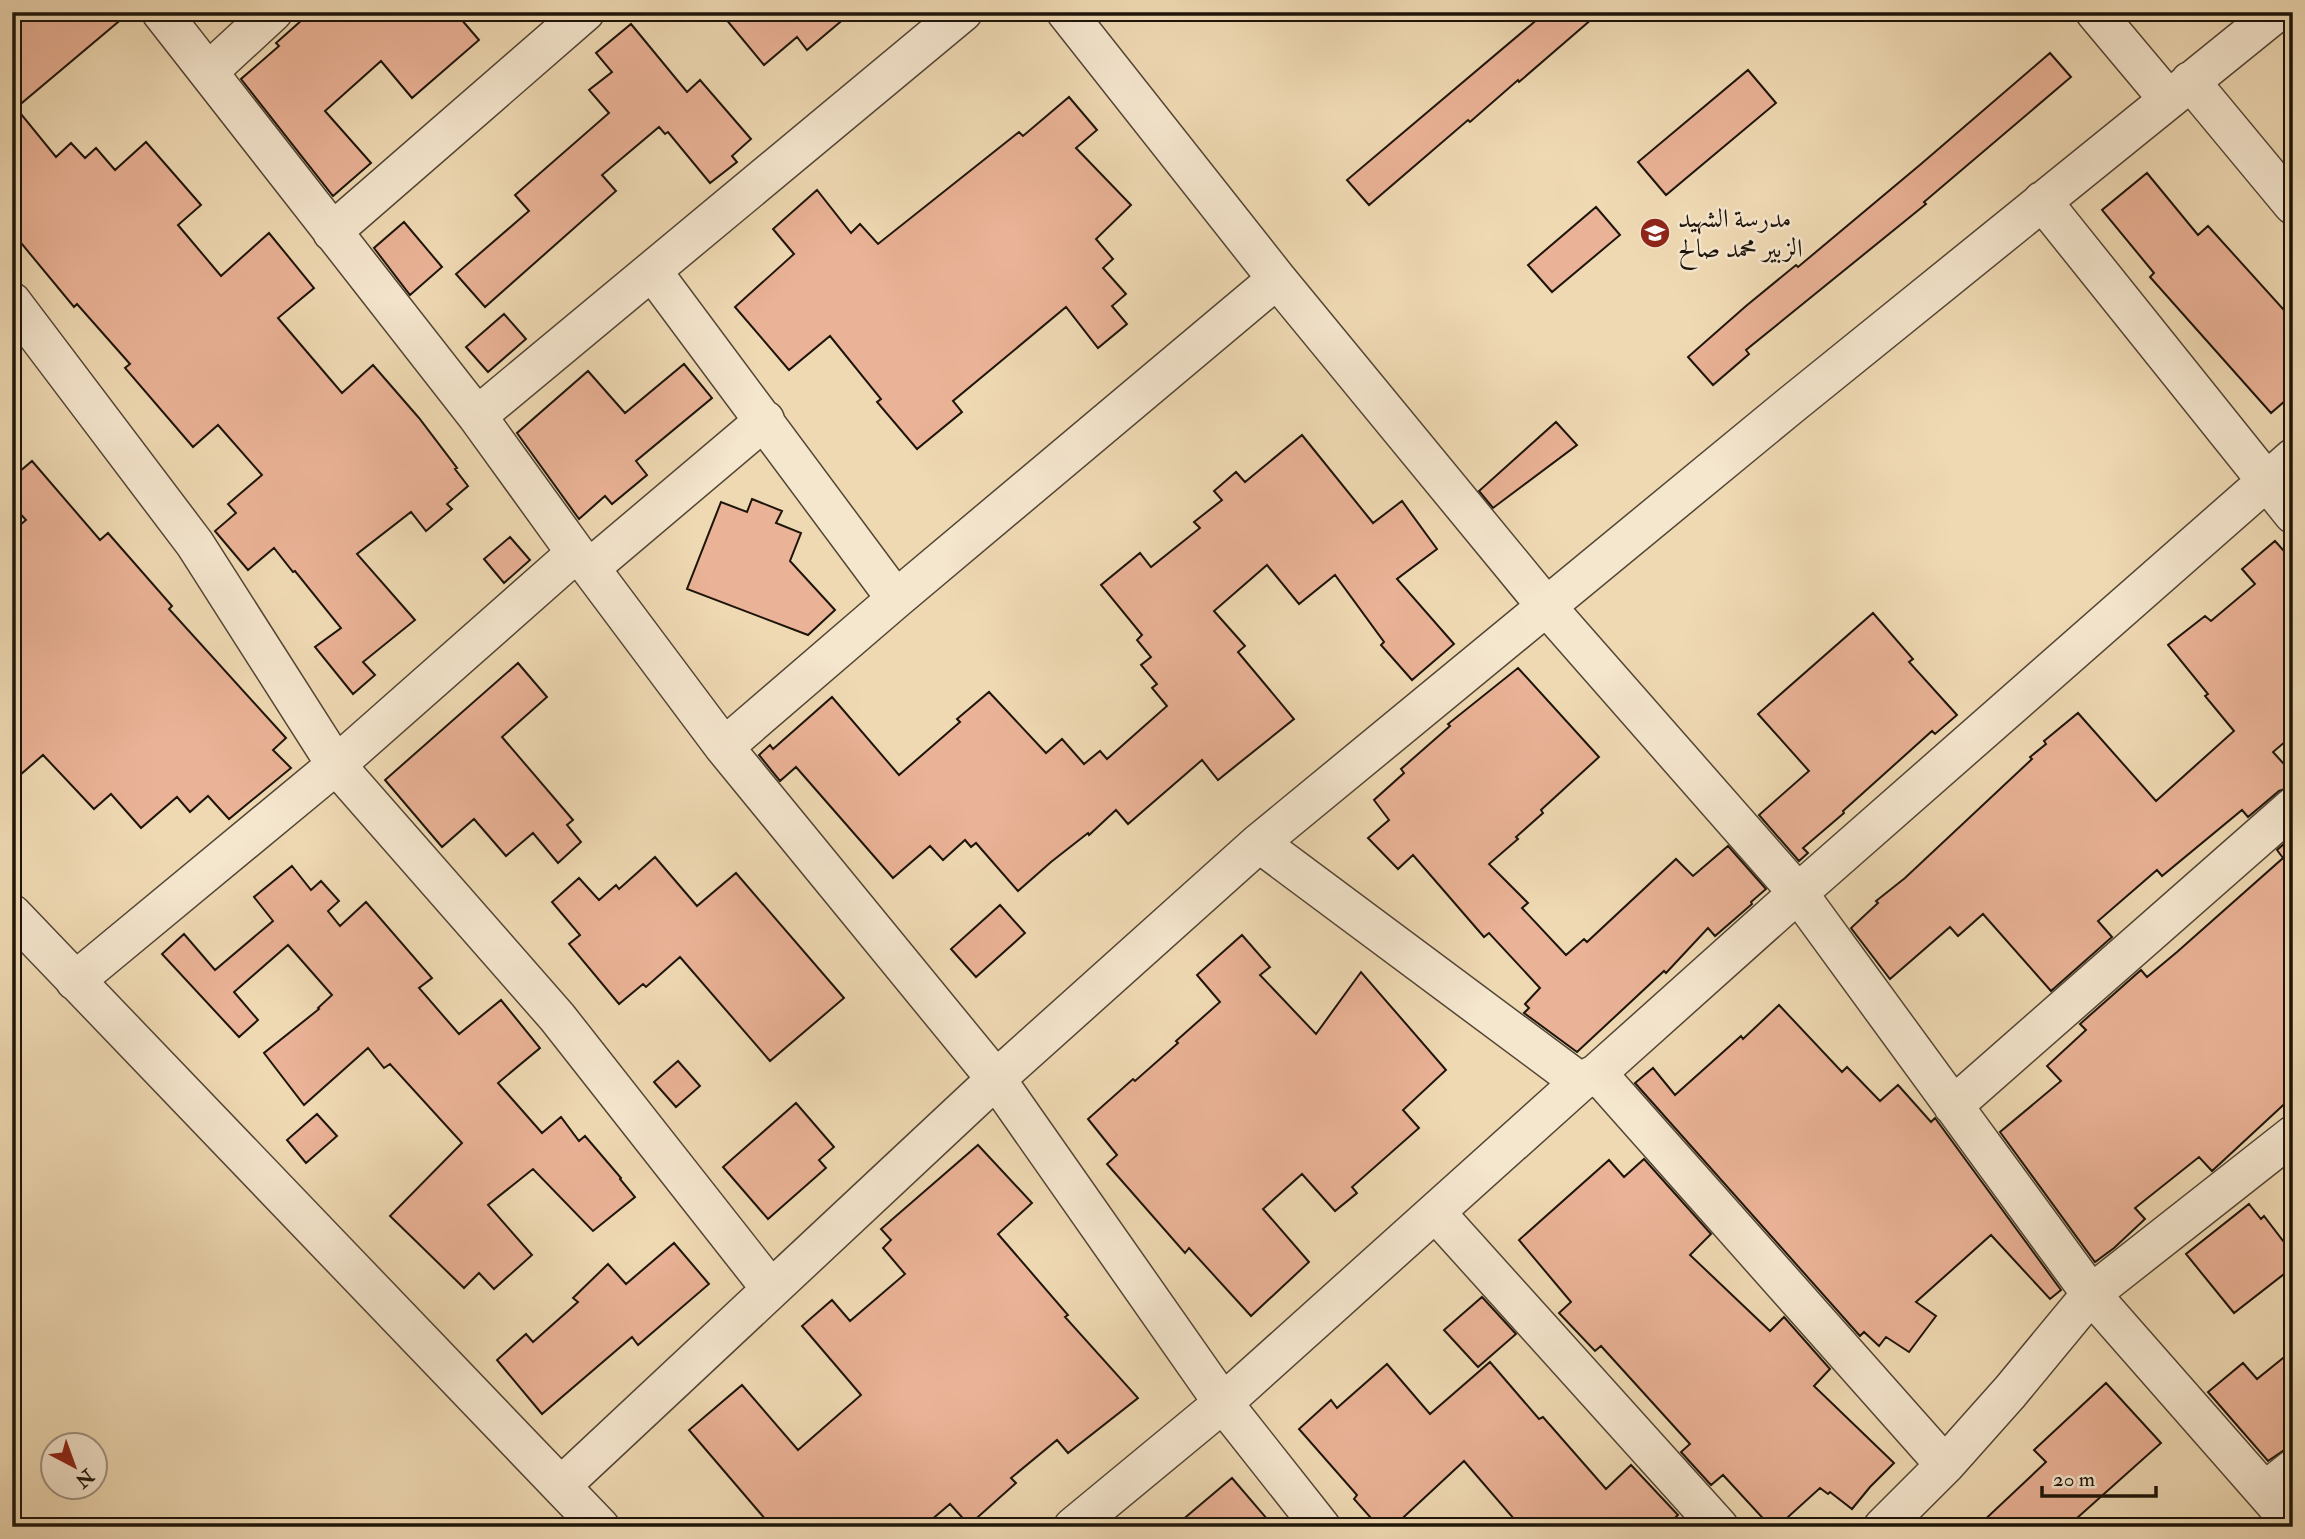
<svg xmlns="http://www.w3.org/2000/svg" width="2305" height="1539" viewBox="0 0 2305 1539" font-family="'IM FELL Double Pica',Amiri,serif">
  <style>
    .building { fill: #eab296; stroke: #1d140a; stroke-width: 2 }
    .lines { fill: none; stroke-linecap: round; stroke-linejoin: round }
    .minor-casing { stroke: #524534; stroke-width: 41 }
    .minor { stroke: #f5e6ce; stroke-width: 38 }
    .labels { text-anchor: middle; stroke-width: 5; stroke-linejoin: round; paint-order: stroke }
    .poi-label { font-size: 26px; fill: #1d140a; stroke: #f5e6ce; text-anchor: start }
  </style>
  <rect width="100%" height="100%" fill="#efd9b3"/>
  <filter id="stains"><feTurbulence type="fractalNoise" baseFrequency=".00286" numOctaves="4"/><feColorMatrix values="0 0 0 0 .2 0 0 0 0 .09 0 0 0 0 .02 0 0 0 .5 -.17"/></filter>
  <radialGradient id="worn" r=".72"><stop offset=".6" stop-color="#630" stop-opacity="0"/><stop offset="1" stop-color="#630" stop-opacity=".3"/></radialGradient>
  <!-- building -->
  <path class="building" d="M12,12H130L16,108L56,157L71,143L85,158L96,148L115,170L146,142L201,205L178,225L221,276L269,233L314,288L278,318L342,393L373,365L419,418L457,468L455,469L468,486L447,504L452,509L426,531L411,512L357,554L415,620L363,662L375,675L353,694L315,647L341,628L295,571L293,572L274,548L248,570L215,531L236,513L228,504L262,475L218,425L193,447L125,368L130,364L77,304L74,307L12,232Z
    M311,12H455L479,40L412,98L381,61L325,111L371,163L333,196L241,79L279,46L276,43Z
    M720,12H852L807,50L797,37L764,65Z
    M1546,12H1600L1519,82L1518,80L1470,122L1468,120L1369,205L1347,180Z
    M631,24L687,92L700,80L751,139L732,156L737,162L710,183L668,132L665,134L659,127L602,175L616,191L485,307L456,274L529,211L515,195L609,113L589,90L612,72L596,53Z
    M2050,53L2071,77L1924,202L1926,204L1746,350L1749,354L1713,385L1688,357L1746,306L1796,265L1798,267L1921,164Z
    M1748,70L1776,103L1666,195L1638,162Z
    M1069,97L1097,130L1076,148L1131,205L1096,239L1113,259L1103,268L1126,294L1112,306L1127,324L1098,348L1066,307L953,401L962,412L917,449L877,402L881,399L830,336L789,370L735,307L794,254L773,229L817,190L851,233L860,224L878,244L1019,132L1023,136Z
    M2147,173L2198,235L2208,226L2293,320V394L2271,413L2150,277L2154,273L2102,210Z
    M1596,207L1620,235L1552,292L1528,265Z
    M404,222L442,267L410,295L374,248Z
    M504,314L526,339L488,372L466,347Z
    M684,364L712,398L636,461L647,475L612,504L605,496L579,519L517,433L588,371L625,413Z
    M1556,422L1577,445L1493,508L1479,491Z
    M1302,435L1373,523L1402,501L1437,549L1397,579L1454,644L1412,680L1381,645L1384,642L1335,575L1299,604L1267,565L1214,611L1245,646L1238,652L1294,719L1218,780L1202,760L1128,824L1116,810L1089,835L1088,833L1051,862L1018,891L976,843L971,847L965,840L943,860L930,846L893,878L796,767L780,781L759,755L770,745L773,749L832,697L899,775L960,722L957,719L989,692L1046,753L1062,739L1084,764L1100,751L1107,759L1167,706L1152,688L1157,684L1141,665L1151,657L1137,640L1142,635L1101,585L1140,553L1151,567L1200,528L1194,522L1222,500L1214,491L1236,472L1245,482Z
    M32,461L100,540L108,533L172,606L169,609L286,738L273,750L291,768L229,819L208,796L190,812L177,797L141,828L111,794L94,809L43,755L12,782V532L26,520L12,505V478Z
    M752,499L782,511L776,523L801,533L790,561L835,610L808,635L687,589L721,502L747,512Z
    M510,537L530,560L504,583L484,559Z
    M2275,541L2293,561V735L2273,752L2293,774V786L2279,791L2248,817L2242,810L2162,876L2157,870L2098,921L2112,937L2051,991L1983,914L1958,936L1950,927L1890,979L1851,928L1878,903L1876,901L1905,878L2032,759L2030,757L2046,744L2044,741L2078,713L2156,801L2234,731L2205,696L2208,694L2168,645L2205,616L2211,621L2255,584L2242,569Z
    M1873,613L1913,659L1909,662L1957,715L1935,734L1932,731L1843,811L1844,813L1803,848L1808,853L1799,861L1759,815L1809,771L1758,714Z
    M518,663L547,697L502,737L573,820L567,825L581,842L558,863L533,833L506,856L474,819L442,847L385,780Z
    M1518,668L1599,757L1541,810L1543,813L1516,837L1518,839L1489,864L1528,903L1522,908L1566,955L1584,939L1587,942L1676,859L1693,876L1728,846L1766,889L1751,902L1752,904L1715,936L1708,928L1666,973L1664,971L1577,1052L1524,1013L1529,1008L1525,1004L1540,988L1489,933L1484,937L1413,855L1398,869L1368,838L1389,820L1374,800L1404,773L1401,769L1450,726L1448,724Z
    M2293,836V1096L2212,1171L2199,1157L2135,1208L2145,1219L2114,1248L2095,1262L2000,1132L2061,1081L2047,1066L2086,1030L2080,1024L2141,970L2147,977L2177,952L2283,858L2277,850Z
    M655,857L697,906L736,873L844,998L770,1061L680,957L646,987L643,984L619,1004L569,944L580,935L552,902L579,878L599,900L616,885L619,889Z
    M292,866L311,890L321,881L339,901L328,911L340,926L366,902L432,978L419,988L459,1034L501,1000L540,1048L498,1083L542,1133L561,1117L579,1141L585,1136L621,1178L620,1179L635,1197L593,1231L533,1169L488,1205L532,1255L494,1289L479,1273L464,1288L390,1216L462,1143L390,1064L384,1068L368,1048L304,1105L264,1053L319,1009L318,1008L332,995L288,945L234,992L258,1020L239,1037L162,954L184,934L215,970L273,921L254,897Z
    M1000,905L1025,933L976,977L951,949Z
    M1242,935L1270,967L1260,975L1316,1034L1361,972L1446,1070L1403,1110L1419,1128L1352,1187L1357,1193L1335,1211L1302,1174L1263,1209L1309,1262L1251,1316L1189,1248L1185,1253L1107,1164L1117,1155L1088,1119L1133,1079L1135,1081L1178,1043L1176,1041L1220,1002L1197,975Z
    M1779,1005L1842,1072L1847,1067L1880,1101L1898,1085L1931,1122L1935,1118L2061,1290L2050,1299L1991,1235L1916,1302L1936,1316L1909,1352L1886,1337L1879,1346L1864,1332L1860,1336L1635,1083L1653,1068L1675,1095L1741,1036L1743,1039Z
    M678,1061L700,1086L676,1107L654,1082Z
    M796,1103L834,1147L819,1160L826,1168L768,1219L723,1167Z
    M317,1114L337,1136L306,1163L287,1140Z
    M978,1145L1032,1203L998,1234L1068,1315L1065,1317L1138,1398L1068,1453L1057,1440L1011,1478L1016,1483L969,1525L950,1504L923,1527H772L689,1430L742,1385L798,1450L861,1395L802,1326L832,1300L850,1321L905,1274L883,1248L891,1240L881,1229Z
    M1644,1159L1711,1234L1690,1255L1770,1331L1784,1317L1830,1369L1814,1386L1894,1463L1870,1487L1852,1509L1830,1492L1828,1494L1820,1488L1777,1527H1771L1723,1475L1711,1485L1681,1452L1690,1444L1601,1346L1595,1351L1559,1313L1571,1302L1519,1240L1609,1160L1624,1177Z
    M2249,1204L2261,1219L2264,1216L2293,1254V1267L2234,1313L2186,1254Z
    M674,1243L709,1284L638,1345L632,1337L542,1414L497,1360L526,1334L533,1342L578,1302L573,1298L608,1264L626,1284Z
    M1482,1297L1516,1334L1478,1367L1444,1330Z
    M2293,1350V1444L2268,1461L2208,1392L2243,1363L2257,1379Z
    M1490,1362L1539,1419L1543,1417L1606,1489L1631,1465L1678,1515L1665,1527H1521L1464,1461L1393,1527H1379L1354,1499L1357,1495L1299,1429L1331,1400L1337,1408L1387,1364L1430,1414Z
    M2106,1383L2161,1443L2067,1527H1977L2046,1462L2034,1450Z
    M1232,1478L1274,1527H1174Z"/>
  <g class="lines">
    <!-- minor casing -->
    <g class="minor-casing">
      <path id="minor" d="M161,12L477,416L576,553L590,568L724,747L996,1079L1223,1403L1321,1527
        M1066,12L1277,279L1546,606L1798,893L2091,1294L2293,1524
        M2095,12L2168,99
        M208,72L273,12
        M2190,81L2293,205
        M2042,201L2293,514
        M332,232L585,12
        M652,271L896,599
        M12,302L195,544L336,765L557,1017L771,1289
        M477,416L963,12
        M590,568L765,420
        M724,747L896,599L1277,279
        M1259,843L1580,1082
        M12,914L600,1527
        M75,981L336,765L576,553
        M1597,1073L1945,1465
        M1953,1106L2293,807
        M1436,1213L1719,1527
        M561,1486L996,1079L1259,843L1791,405L2272,16L2273,12
        M2265,1491L2293,1469
        M1073,1527L1223,1403L1580,1082L1597,1073L1798,893L2293,458
        M1883,1527L1945,1465L2010,1392L2091,1294L2293,1135"/>
    </g>
    <!-- minor -->
    <use href="#minor" class="minor"/>
  </g>
  <!-- icons -->
  <defs>
    <g id="school-disc" transform="scale(1.575)"><circle r="9.5" fill="#8f2418" stroke="#f5e6ce"/><path d="M0-5L7-2L0 1L-7-2ZM-4 1L0 2.5L4 1V4Q0 6-4 4Z" fill="#fff"/></g>
  </defs>
  <g fill-rule="evenodd">
    <use href="#school-disc" x="1655" y="233"/>
  </g>
  <g class="labels">
    <!-- poi labels -->
    <g class="poi-label">
      <text x="1678" y="227">مدرسة الشهيد<tspan x="1678" dy="30">الزبير محمد صالح</tspan></text>
    </g>
  </g>
  <!-- margin -->
  <rect width="2305" height="1539" fill="none" stroke="#efd9b3" stroke-width="42"/>
  <rect x="14" y="14" width="2277" height="1511" fill="none" stroke="#1d140a" stroke-width="3.5"/>
  <rect x="21" y="21" width="2263" height="1497" fill="none" stroke="#1d140a" stroke-width="2"/>
  <!-- north arrow -->
  <g transform="translate(74 1466) rotate(139)"><circle r="33" fill="#f5e6ce" stroke="#9f9280" stroke-width="2"/>
  <path d="M0-5L12 26L0 18L-12 26Z" fill="#8f2418"/>
  <text y="-10" font-size="19" font-weight="bold" text-anchor="middle" fill="#1d140a">N</text>
  </g>
  <!-- scale -->
  <path d="M2042 1486v10h114v-10" fill="none" stroke="#1d140a" stroke-width="3.5"/>
  <text x="2053" y="1486" font-size="21" fill="#1d140a" stroke="#f5e6ce" stroke-width="5" paint-order="stroke">20 m</text>
  <rect width="100%" height="100%" filter="url(#stains)"/>
  <rect width="100%" height="100%" fill="url(#worn)"/>
</svg>
